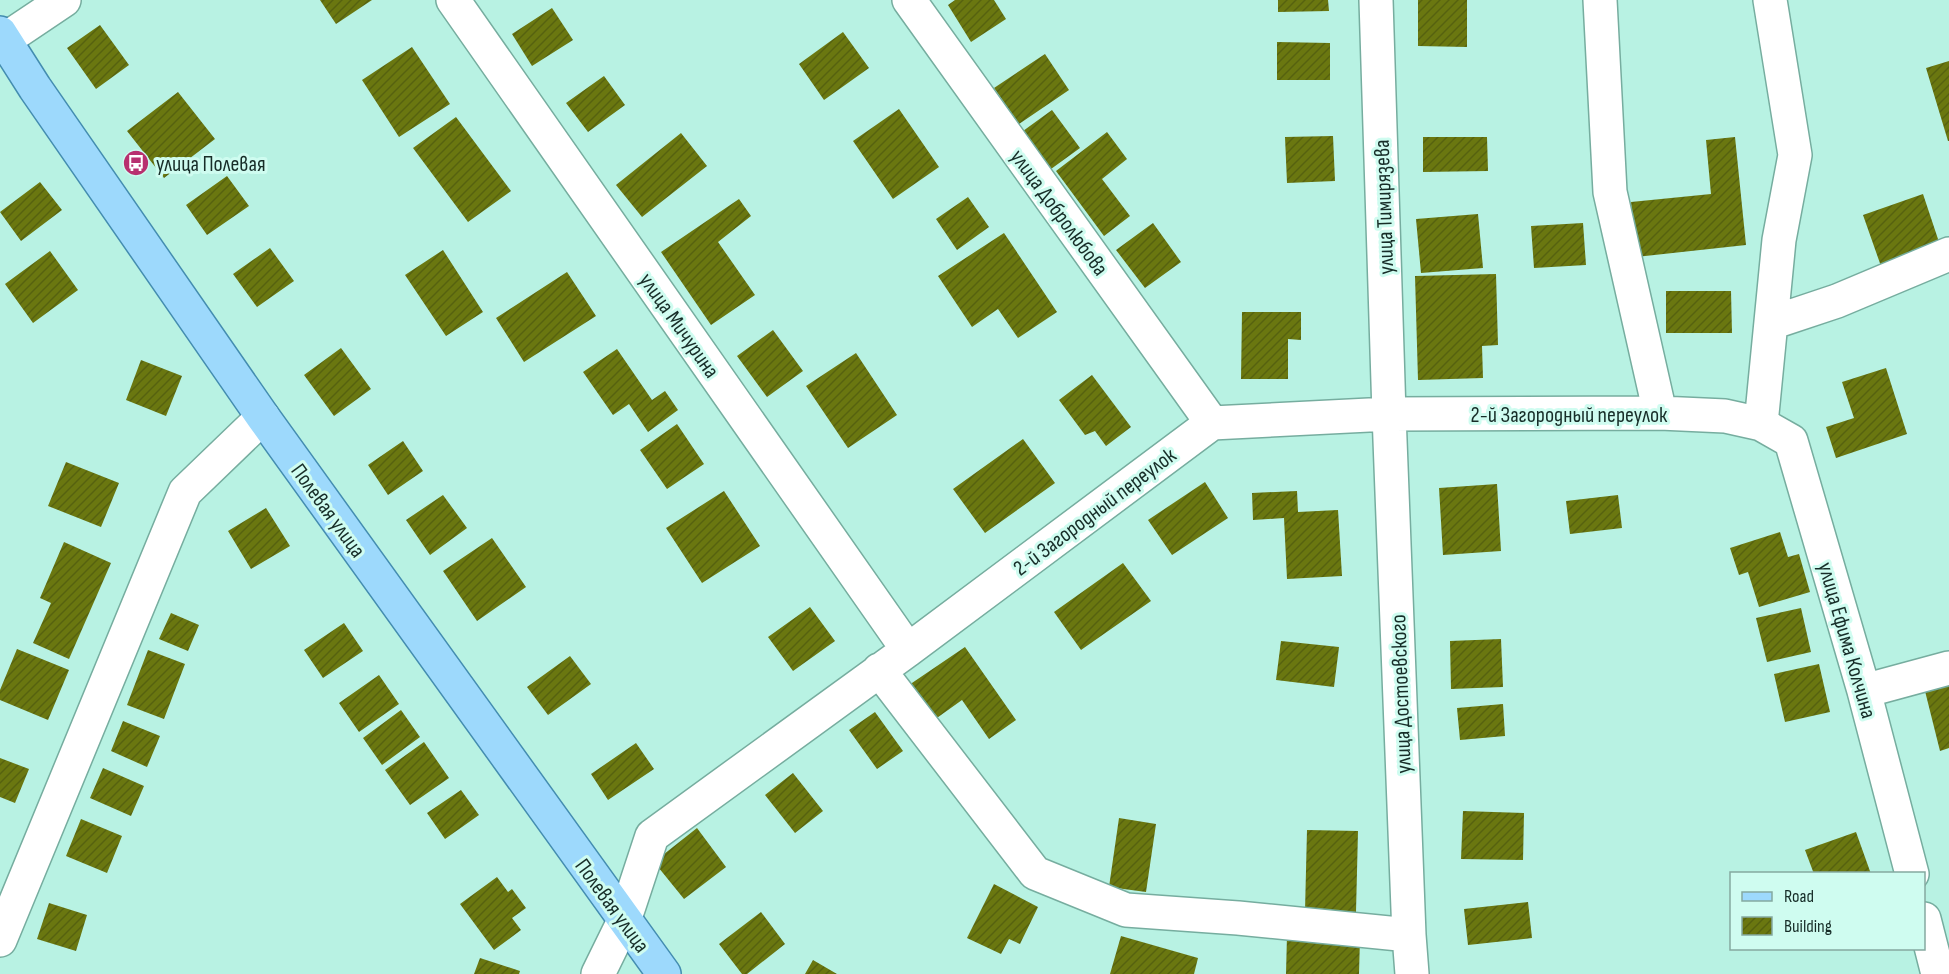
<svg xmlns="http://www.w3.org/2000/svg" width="1949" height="974" viewBox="0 0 1949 974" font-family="'Sofia Sans Condensed',sans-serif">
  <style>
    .building { fill: url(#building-hatch) }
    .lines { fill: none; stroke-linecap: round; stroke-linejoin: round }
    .minor-casing { stroke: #76ad9f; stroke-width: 36 }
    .major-casing { stroke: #448db0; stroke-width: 36 }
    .minor { stroke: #fff; stroke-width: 33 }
    .major { stroke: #9dd9fc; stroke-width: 33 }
    .labels { text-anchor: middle; stroke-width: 6; stroke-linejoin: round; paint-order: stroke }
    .poi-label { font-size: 22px; fill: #172d28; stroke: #cffcf0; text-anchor: start }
    .street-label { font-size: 22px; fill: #172d28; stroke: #cffcf0 }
  </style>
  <defs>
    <pattern id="building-hatch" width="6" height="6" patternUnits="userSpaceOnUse" patternTransform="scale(1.5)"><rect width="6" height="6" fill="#6a7710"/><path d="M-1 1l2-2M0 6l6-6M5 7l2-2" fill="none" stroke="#56620f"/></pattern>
  </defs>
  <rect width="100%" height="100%" fill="#b8f2e3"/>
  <!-- building -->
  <path class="building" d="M320,0H372L336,24Z
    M955,0H994L1006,19L971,42L948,5Z
    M1278,0H1328L1329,11L1278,12Z
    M1418,0H1467V47L1418,46Z
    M552,8L573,40L532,66L512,34Z
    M100,25L129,65L96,89L67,48Z
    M843,32L869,68L824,100L799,64Z
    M1277,42L1330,43V80H1277Z
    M412,47L450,104L399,137L362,80Z
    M1045,54L1069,90L1019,124L994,88Z
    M1949,61V141H1948L1926,68Z
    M604,76L625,105L588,132L566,103Z
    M178,92L215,139L164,178L127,131Z
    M899,109L939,167L893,199L853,141Z
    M1052,110L1080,148L1051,169L1023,131Z
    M456,117L511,191L468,222L413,148Z
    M1107,132L1127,159L1102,179L1130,216L1104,236L1056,171Z
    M681,133L707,166L642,217L616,185Z
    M1333,136L1335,181L1287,183L1285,137Z
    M1423,137H1487L1488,171L1423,172Z
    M1735,137L1746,245L1636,257L1631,202L1711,194L1706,140Z
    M227,176L249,206L207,235L186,205Z
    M40,182L62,210L21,241L0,212Z
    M1923,194L1941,248L1882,269L1863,215Z
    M968,197L989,227L957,250L936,219Z
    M739,199L751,216L718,242L755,295L711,325L661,252Z
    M1478,214L1483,268L1421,273L1416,219Z
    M1153,223L1181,262L1145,288L1116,250Z
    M1583,223L1586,265L1534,268L1531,226Z
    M1004,233L1057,312L1018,338L998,309L972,327L938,276Z
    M270,248L294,281L257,307L233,274Z
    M443,250L483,312L446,336L405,275Z
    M50,251L78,290L33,323L5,284Z
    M567,272L596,316L524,362L496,318Z
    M1496,274L1498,345L1482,346L1483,378L1418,380L1415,276Z
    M1666,291H1731L1732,333H1666Z
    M1242,312H1301V340L1288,339V379H1241Z
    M773,330L803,371L767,397L737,356Z
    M341,348L371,389L334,416L304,375Z
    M617,349L652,400L665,391L678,410L648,432L629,404L613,415L583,372Z
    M856,353L897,415L848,448L806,386Z
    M141,360L182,376L166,416L126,400Z
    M1886,368L1907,434L1836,458L1826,427L1854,418L1842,382Z
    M1092,375L1131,427L1106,446L1095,431L1085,435L1059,400Z
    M677,424L704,464L667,489L640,450Z
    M1023,439L1055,483L985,533L953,489Z
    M403,441L423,471L388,495L368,465Z
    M66,462L119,483L101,527L48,506Z
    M1205,482L1228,518L1172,555L1148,520Z
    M1497,484L1501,551L1443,555L1439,488Z
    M724,491L760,546L702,583L666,528Z
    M1297,491L1298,512L1338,510L1342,576L1287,579L1284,518L1253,520L1252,493Z
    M443,495L467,528L430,555L406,520Z
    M1618,495L1622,528L1570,534L1566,501Z
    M266,508L290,546L251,569L228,531Z
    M1780,532L1788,557L1799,554L1810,592L1759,607L1748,572L1739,575L1730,548Z
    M492,538L526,587L477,621L443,571Z
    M64,542L111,563L69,659L33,643L51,603L40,598Z
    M1123,563L1151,601L1081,650L1054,612Z
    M810,607L835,641L793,671L768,637Z
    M1801,608L1811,652L1767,662L1756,618Z
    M171,613L199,625L188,651L159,639Z
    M344,623L363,651L323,678L304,650Z
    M1501,639L1503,687L1451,689L1450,641Z
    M1281,641L1339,647L1334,687L1276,680Z
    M965,647L1016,720L989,739L962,700L934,720L909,685Z
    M17,649L69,670L48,720L0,700V690Z
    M148,650L185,664L164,719L127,705Z
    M570,656L591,684L548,715L527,687Z
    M1819,664L1830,712L1785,722L1774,674Z
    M379,675L399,704L359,732L339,703Z
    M1949,685V748L1940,751L1925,691Z
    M1503,704L1505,736L1460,740L1457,708Z
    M401,710L420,737L382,765L363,738Z
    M875,712L903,751L877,769L849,730Z
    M123,721L160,736L147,767L111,751Z
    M424,742L449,778L410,805L385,770Z
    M636,743L654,769L608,800L591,774Z
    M0,758L29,769L15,803L0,797Z
    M103,768L144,786L131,816L90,798Z
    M793,773L823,811L795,833L765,795Z
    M461,790L479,815L445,839L427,813Z
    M1463,811L1524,813L1523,860L1461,859Z
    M1119,818L1156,824L1146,892L1109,887Z
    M81,819L122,836L107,873L66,856Z
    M697,828L726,867L684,899L654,862Z
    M1307,830L1358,831L1356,912L1305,911Z
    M1856,832L1871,874H1814L1805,850Z
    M497,877L508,892L512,889L526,908L512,918L521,930L494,950L460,904Z
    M994,884L1038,907L1020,944L1009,939L1001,954L967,938Z
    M1528,902L1532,938L1468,945L1464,909Z
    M49,903L87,915L76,951L37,939Z
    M761,912L785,944L747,974H742L719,944Z
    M1287,935L1360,938L1359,974H1286Z
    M1121,936L1198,958L1194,974H1110Z
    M480,958L520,971L519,974H474Z
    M813,960L837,974H805Z"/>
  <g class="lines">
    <!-- minor casing -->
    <g class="minor-casing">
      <path id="minor" d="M453,0L908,650
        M909,0L1212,423
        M1376,0L1389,414L1409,935L1412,974
        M1600,0L1610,192L1660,413
        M0,43L64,0
        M1771,323L1837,301L1949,254
        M1761,424L1779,240L1795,155L1770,0
        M879,670L1035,873L1126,910L1238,918L1409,935
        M1864,691L1949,668
        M1924,919L1938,974
        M0,940L185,492L263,417
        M598,974L624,921L652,836L908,650L1212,423L1389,414L1660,413L1725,416L1761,424L1791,441L1864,691L1912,874"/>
    </g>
    <!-- major casing -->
    <g class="major-casing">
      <path id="major" d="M0,33L35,88L263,417L664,974"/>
    </g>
    <!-- minor -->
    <use href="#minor" class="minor"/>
    <!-- major -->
    <use href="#major" class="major"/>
  </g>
  <!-- icons -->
  <defs>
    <g id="bus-disc" transform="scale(1.35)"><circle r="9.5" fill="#b8306f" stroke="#cffcf0"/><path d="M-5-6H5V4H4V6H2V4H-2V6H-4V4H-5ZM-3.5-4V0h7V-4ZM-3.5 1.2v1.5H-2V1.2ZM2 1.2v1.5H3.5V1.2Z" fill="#fff"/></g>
  </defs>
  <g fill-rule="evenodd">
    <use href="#bus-disc" x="136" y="163"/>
  </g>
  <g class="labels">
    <!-- poi labels -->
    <g class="poi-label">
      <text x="156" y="171">улица Полевая</text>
    </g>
    <!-- street labels -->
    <g class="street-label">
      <text transform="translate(1383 207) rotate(-92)" y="8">улица Тимирязева</text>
      <text transform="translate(1060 212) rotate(54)" y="8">улица Добролюбова</text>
      <text transform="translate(680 325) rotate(55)" y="8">улица Мичурина</text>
      <text x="1569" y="422">2-й Загородный переулок</text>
      <text transform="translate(329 510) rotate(54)" y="8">Полевая улица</text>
      <text transform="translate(1094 511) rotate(-37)" y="8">2-й Загородный переулок</text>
      <text transform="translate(1848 640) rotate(74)" y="8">улица Ефима Колчина</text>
      <text transform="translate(1400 694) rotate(-92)" y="8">улица Достоевского</text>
      <text transform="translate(613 905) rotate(54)" y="8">Полевая улица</text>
    </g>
  </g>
  <!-- legend -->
  <rect x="1730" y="872" width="195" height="78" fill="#cffcf0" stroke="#85a9a0" stroke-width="1.5"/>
  <rect x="1742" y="892" width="30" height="9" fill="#9dd9fc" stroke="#85a9a0" stroke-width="1.5"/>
  <text x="1784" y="902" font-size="18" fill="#172d28">Road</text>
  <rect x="1742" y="917" width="30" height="18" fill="url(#building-hatch)" stroke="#85a9a0" stroke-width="1.5"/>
  <text x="1784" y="932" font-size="18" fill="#172d28">Building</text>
</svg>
